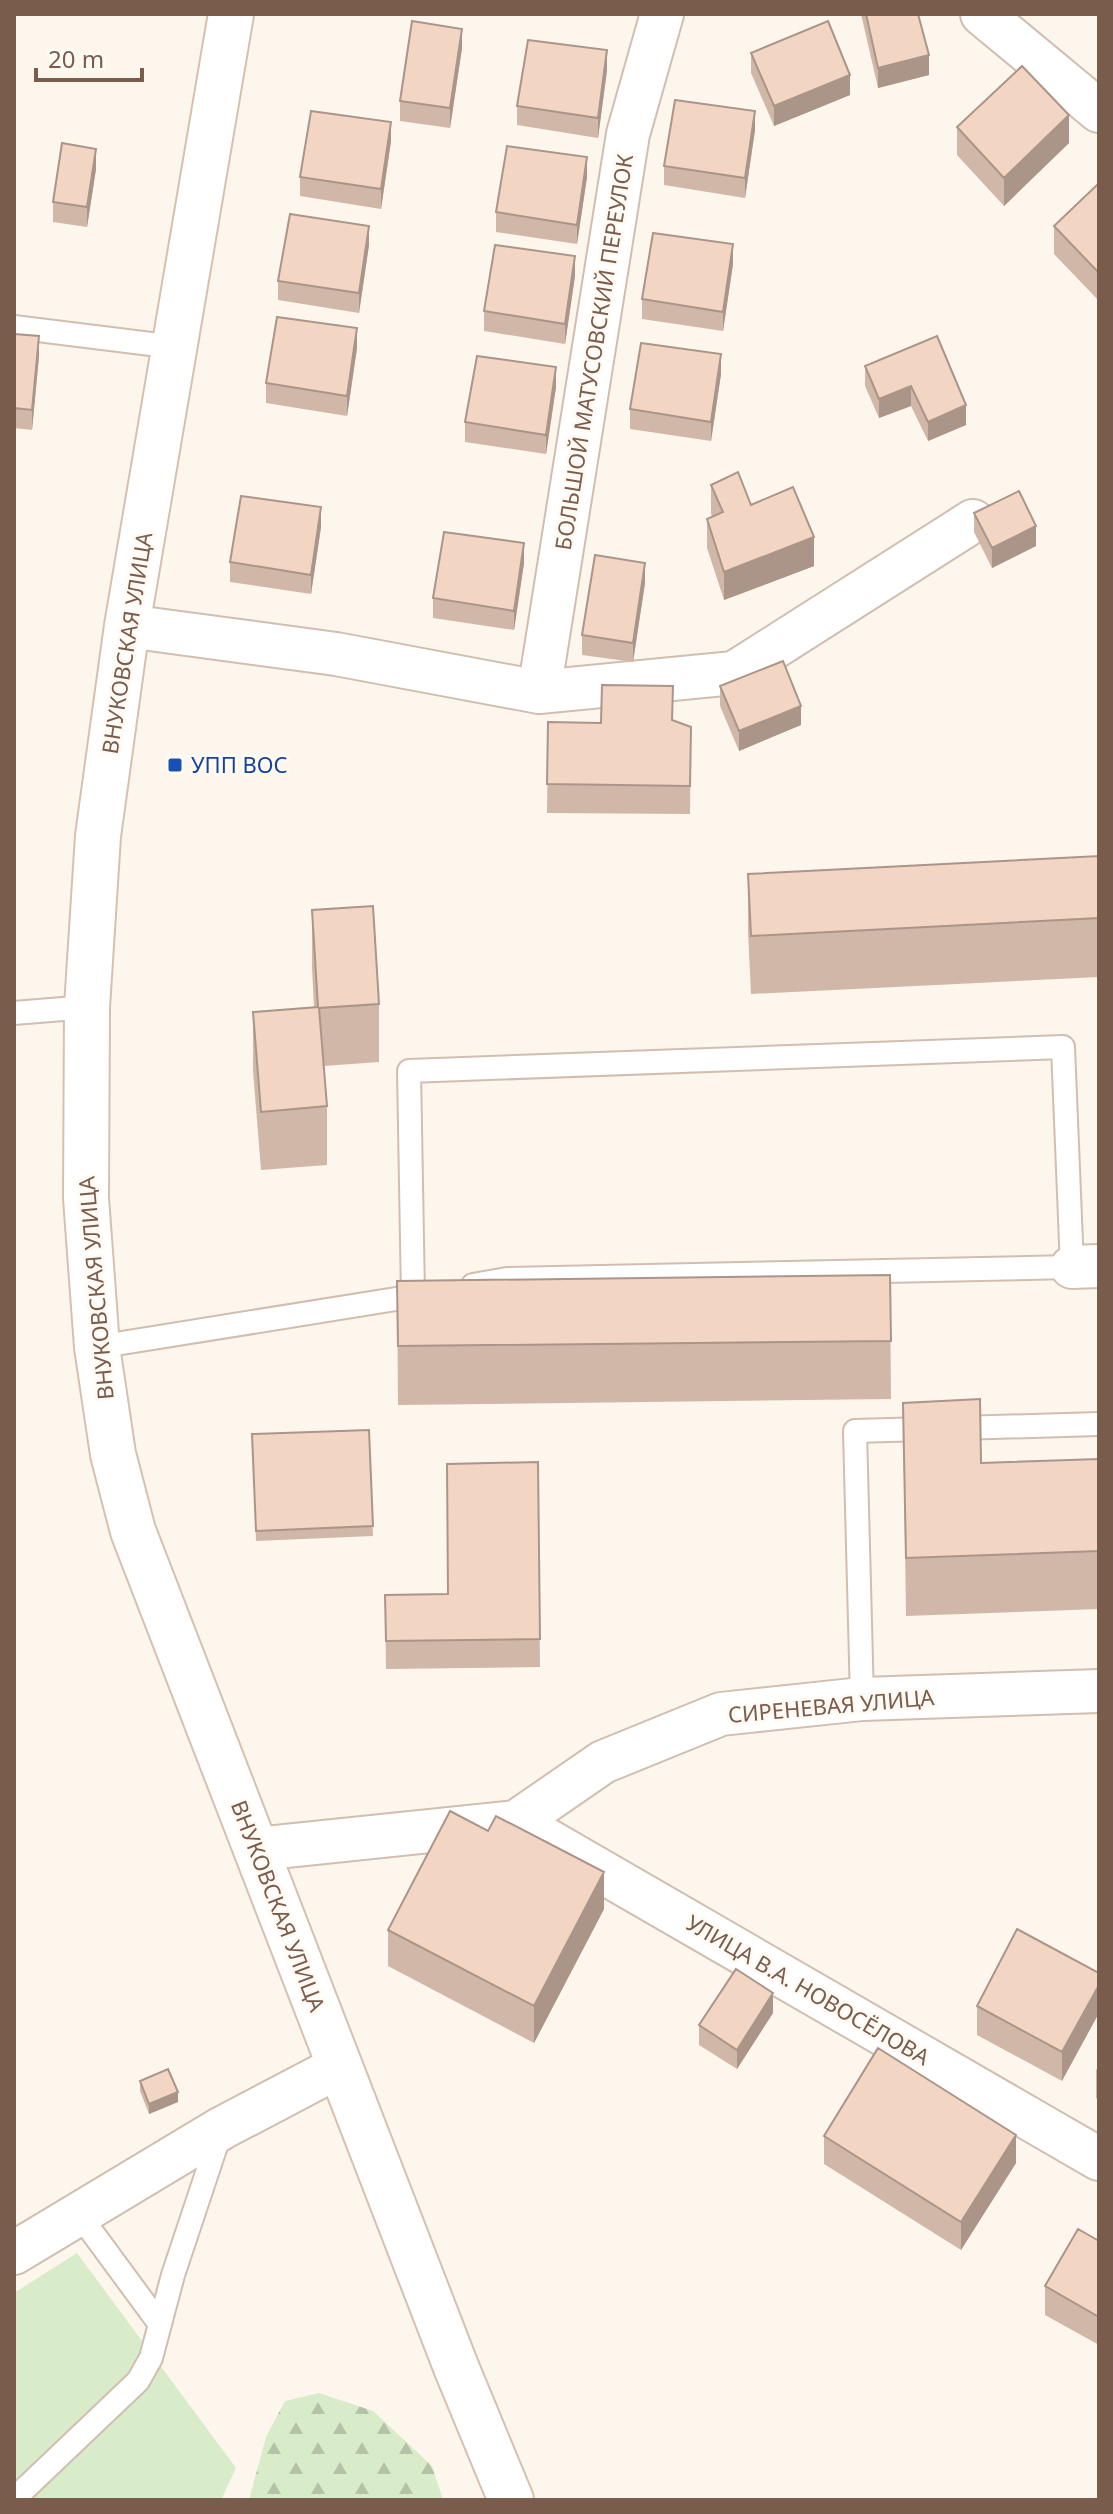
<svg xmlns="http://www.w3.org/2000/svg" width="1113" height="2514" viewBox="0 0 1113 2514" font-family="'Noto Sans',sans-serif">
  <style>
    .green { fill: #d8ecc9 }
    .forest { fill: url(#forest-firs) }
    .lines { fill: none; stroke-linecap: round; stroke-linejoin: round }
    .lane-casing { stroke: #d1beb0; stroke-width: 26 }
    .street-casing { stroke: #d1beb0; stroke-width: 46 }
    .secondary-casing { stroke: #d6c0b0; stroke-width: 48 }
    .lane { stroke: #fff; stroke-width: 22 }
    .street { stroke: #fff; stroke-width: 42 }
    .secondary { stroke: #fff; stroke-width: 44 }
    .wall { fill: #d1b7a8 }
    .shaded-wall { fill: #aa9588 }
    .building { fill: #f3d5c3; stroke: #aa9588; stroke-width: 2 }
    .transit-dot { fill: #1a4fb4; stroke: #fffaf3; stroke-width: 3 }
    .labels { text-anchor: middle; stroke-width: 6; stroke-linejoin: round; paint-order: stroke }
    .street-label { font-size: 22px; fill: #7a5c4d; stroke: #fffaf3 }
    .transit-label { font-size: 22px; fill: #164399; stroke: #fffaf3; text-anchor: start }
  </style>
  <defs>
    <pattern id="forest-firs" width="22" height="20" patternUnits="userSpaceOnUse" patternTransform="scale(2)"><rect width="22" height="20" fill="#d8ecc9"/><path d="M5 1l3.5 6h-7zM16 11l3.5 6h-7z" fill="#b4c2a5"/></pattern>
  </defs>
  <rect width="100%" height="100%" fill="#fdf6ec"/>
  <!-- green -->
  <path class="green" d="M77,2253L236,2468L221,2500H14V2293Z"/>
  <!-- forest -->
  <path class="forest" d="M319,2393L373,2411L432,2466L443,2500H249L266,2437L285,2401Z"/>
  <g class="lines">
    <!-- lane casing -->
    <g class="lane-casing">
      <path id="lane" d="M14,327L175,347
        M14,1013L87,1007
        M413,1296L409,1071L1063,1047L1072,1267L507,1279L473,1285
        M97,1347L427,1294
        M862,1699L855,1431L1099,1424
        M78,2213L159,2323
        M14,2499L138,2381L151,2358L173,2275L221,2131"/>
    </g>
    <!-- street casing -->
    <g class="street-casing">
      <path id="street" d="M982,14L1099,111
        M127,626L336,654L539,692L734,673L973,521
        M539,692L628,134L662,14
        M1072,1267L1099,1266
        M516,1822L1099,2159
        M257,1849L516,1822L603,1762L721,1714L862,1699L1099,1691
        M14,2253L222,2128L340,2066"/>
    </g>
    <!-- secondary casing -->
    <g class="secondary-casing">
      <path id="secondary" d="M231,14L127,626L98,836L87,1007L86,1198L97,1347L113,1454L133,1531L456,2367L511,2500"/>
    </g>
    <!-- lane -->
    <use href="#lane" class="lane"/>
    <!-- street -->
    <use href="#street" class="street"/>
    <!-- secondary -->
    <use href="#secondary" class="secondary"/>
  </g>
  <!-- wall -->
  <path class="wall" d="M861,14H918L929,75L878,88Z
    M462,48L450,128L400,121V101Z
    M751,53L850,95L774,126L751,73Z
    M607,70L598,138L517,125V106Z
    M957,127L1069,143L1004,206L957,155Z
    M755,130L745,198L664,185V166Z
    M391,141L381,209L300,196V177Z
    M96,169L87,227L53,222V202Z
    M587,177L577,244L496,232V212Z
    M1099,183V301L1054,254V226Z
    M369,245L359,313L278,300V281Z
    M733,264L723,331L642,319V299Z
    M575,276L565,344L484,331V311Z
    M14,334L39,356L32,430L14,428Z
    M937,336L966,425L928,441L911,406L879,418L865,386V366Z
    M357,348L347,416L266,403V383Z
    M721,374L711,441L630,429V409Z
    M556,387L546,454L465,442V422Z
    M711,485L751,505L814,566L724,600L707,548V519L712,517L711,513Z
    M974,513L1036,546L992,568L974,532Z
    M321,527L311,594L230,582V562Z
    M524,563L514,630L433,618V598Z
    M645,583L633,662L582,655V635Z
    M720,686L801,725L739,751L720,706Z
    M673,720L691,727L690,814L547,813L548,722L601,723Z
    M1099,856V977L751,994L748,932V874Z
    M312,910L379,1004V1062L324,1066L327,1106V1165L261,1170L253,1071V1012L314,1007L312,968Z
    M890,1275L891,1399L398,1405L397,1281Z
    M903,1403L981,1463L1099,1459V1609L906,1616Z
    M369,1430L373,1536L256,1541L252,1434Z
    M538,1462L540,1667L386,1669L385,1595L448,1594Z
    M604,1909L534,2043L388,1966V1930Z
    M1099,1973L1062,2081L977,2035V2006Z
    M773,2013L737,2069L699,2045V2025Z
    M1099,2065V2100L1096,2098V2070Z
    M140,2081L178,2102L149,2114L140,2091Z
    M824,2136L1016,2163L961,2250L824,2164Z
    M1099,2241V2345L1045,2315V2286Z"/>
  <!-- shaded-wall -->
  <path class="shaded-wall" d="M462,29V48L450,128V108Z
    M607,50V70L598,138V118Z
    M929,55V75L878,88V68Z
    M850,75V95L774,126V106Z
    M755,111V130L745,198V178Z
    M1069,115V143L1004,206V178Z
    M391,122V141L381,209V189Z
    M96,149V169L87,227V207Z
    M587,157V177L577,244V225Z
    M369,226V245L359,313V293Z
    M733,244V264L723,331V312Z
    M575,256V276L565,344V324Z
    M357,328V348L347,416V396Z
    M39,336V356L32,430V410Z
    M721,354V374L711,441V422Z
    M556,367V387L546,454V435Z
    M911,386V406L879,418V399Z
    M966,405V425L928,441V422Z
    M321,507V527L311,594V575Z
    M1036,526V546L992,568V548Z
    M814,537V566L724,600V572Z
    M524,543V563L514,630V611Z
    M645,563V583L633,662V643Z
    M15,571V599L14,604V575Z
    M801,706V725L739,751V731Z
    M604,1872V1909L534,2043V2006Z
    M1099,1985V2013L1062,2081V2052Z
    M773,1993V2013L737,2069V2050Z
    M178,2092V2102L149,2114V2104Z
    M1016,2135V2163L961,2250V2222Z"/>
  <!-- building -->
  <path class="building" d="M866,14H918L929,55L878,68Z
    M412,21L462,29L450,108L400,101Z
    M828,21L850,75L774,106L751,53Z
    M528,40L607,50L598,118L517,106Z
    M1022,66L1069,115L1004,178L957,127Z
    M675,100L755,111L745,178L664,166Z
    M311,111L391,122L381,189L300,177Z
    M62,143L96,149L87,207L53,202Z
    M507,146L587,157L577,225L496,212Z
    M1099,183V273L1054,226Z
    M290,214L369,226L359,293L278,281Z
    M653,233L733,244L723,312L642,299Z
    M495,245L575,256L565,324L484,311Z
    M277,317L357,328L347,396L266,383Z
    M14,334L39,336L32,410L14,408Z
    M937,336L966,405L928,422L911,386L879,399L865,366Z
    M641,343L721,354L711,422L630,409Z
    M477,356L556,367L546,435L465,422Z
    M738,472L751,505L793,487L814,537L724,572L707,519L723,512L711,485Z
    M1019,491L1036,526L992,548L974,513Z
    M241,496L321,507L311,575L230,562Z
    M444,532L524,543L514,611L433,598Z
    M595,555L645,563L633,643L582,635Z
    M783,661L801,706L739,731L720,686Z
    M602,685L673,686L672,720L691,727L690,786L547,784L548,722L601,723Z
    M1099,856V918L751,936L748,874Z
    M373,906L379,1004L319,1008L327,1106L261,1112L253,1012L318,1007L312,910Z
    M890,1275L891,1341L398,1346L397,1281Z
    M980,1399L981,1463L1099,1459V1551L906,1558L903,1403Z
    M369,1430L373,1526L256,1531L252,1434Z
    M538,1462L540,1639L386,1641L385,1595L448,1594L447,1464Z
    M450,1811L488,1831L496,1816L604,1872L534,2006L388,1930Z
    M1017,1929L1099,1973V1985L1062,2052L977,2006Z
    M736,1969L773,1993L737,2050L699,2025Z
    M878,2048L1016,2135L961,2222L824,2136Z
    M168,2069L178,2092L149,2104L140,2081Z
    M1078,2229L1099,2241V2317L1045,2286Z"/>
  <!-- markers -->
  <rect class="transit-dot" x="167" y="757" width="16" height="16" rx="4"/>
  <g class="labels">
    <!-- street labels -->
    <g class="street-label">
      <text transform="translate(594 352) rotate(-81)" y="8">БОЛЬШОЙ МАТУСОВСКИЙ ПЕРЕУЛОК</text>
      <text transform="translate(127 643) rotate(-81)" y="8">ВНУКОВСКАЯ УЛИЦА</text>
      <text transform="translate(96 1288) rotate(-95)" y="8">ВНУКОВСКАЯ УЛИЦА</text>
      <text transform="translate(831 1706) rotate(-5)" y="8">СИРЕНЕВАЯ УЛИЦА</text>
      <text transform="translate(278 1906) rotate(69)" y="8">ВНУКОВСКАЯ УЛИЦА</text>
      <text transform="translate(808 1990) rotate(30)" y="8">УЛИЦА В.А. НОВОСЁЛОВА</text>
    </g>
    <!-- transit labels -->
    <g class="transit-label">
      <text x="191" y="773">УПП ВОС</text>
    </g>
  </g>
  <!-- border -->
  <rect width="1113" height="2514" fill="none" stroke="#7a5c4d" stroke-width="32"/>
  <!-- scale -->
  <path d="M36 68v12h106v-12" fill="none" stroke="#7a5c4d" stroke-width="4"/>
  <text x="48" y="68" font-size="24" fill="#7a5c4d" stroke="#fffaf3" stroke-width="6" paint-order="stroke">20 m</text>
</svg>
